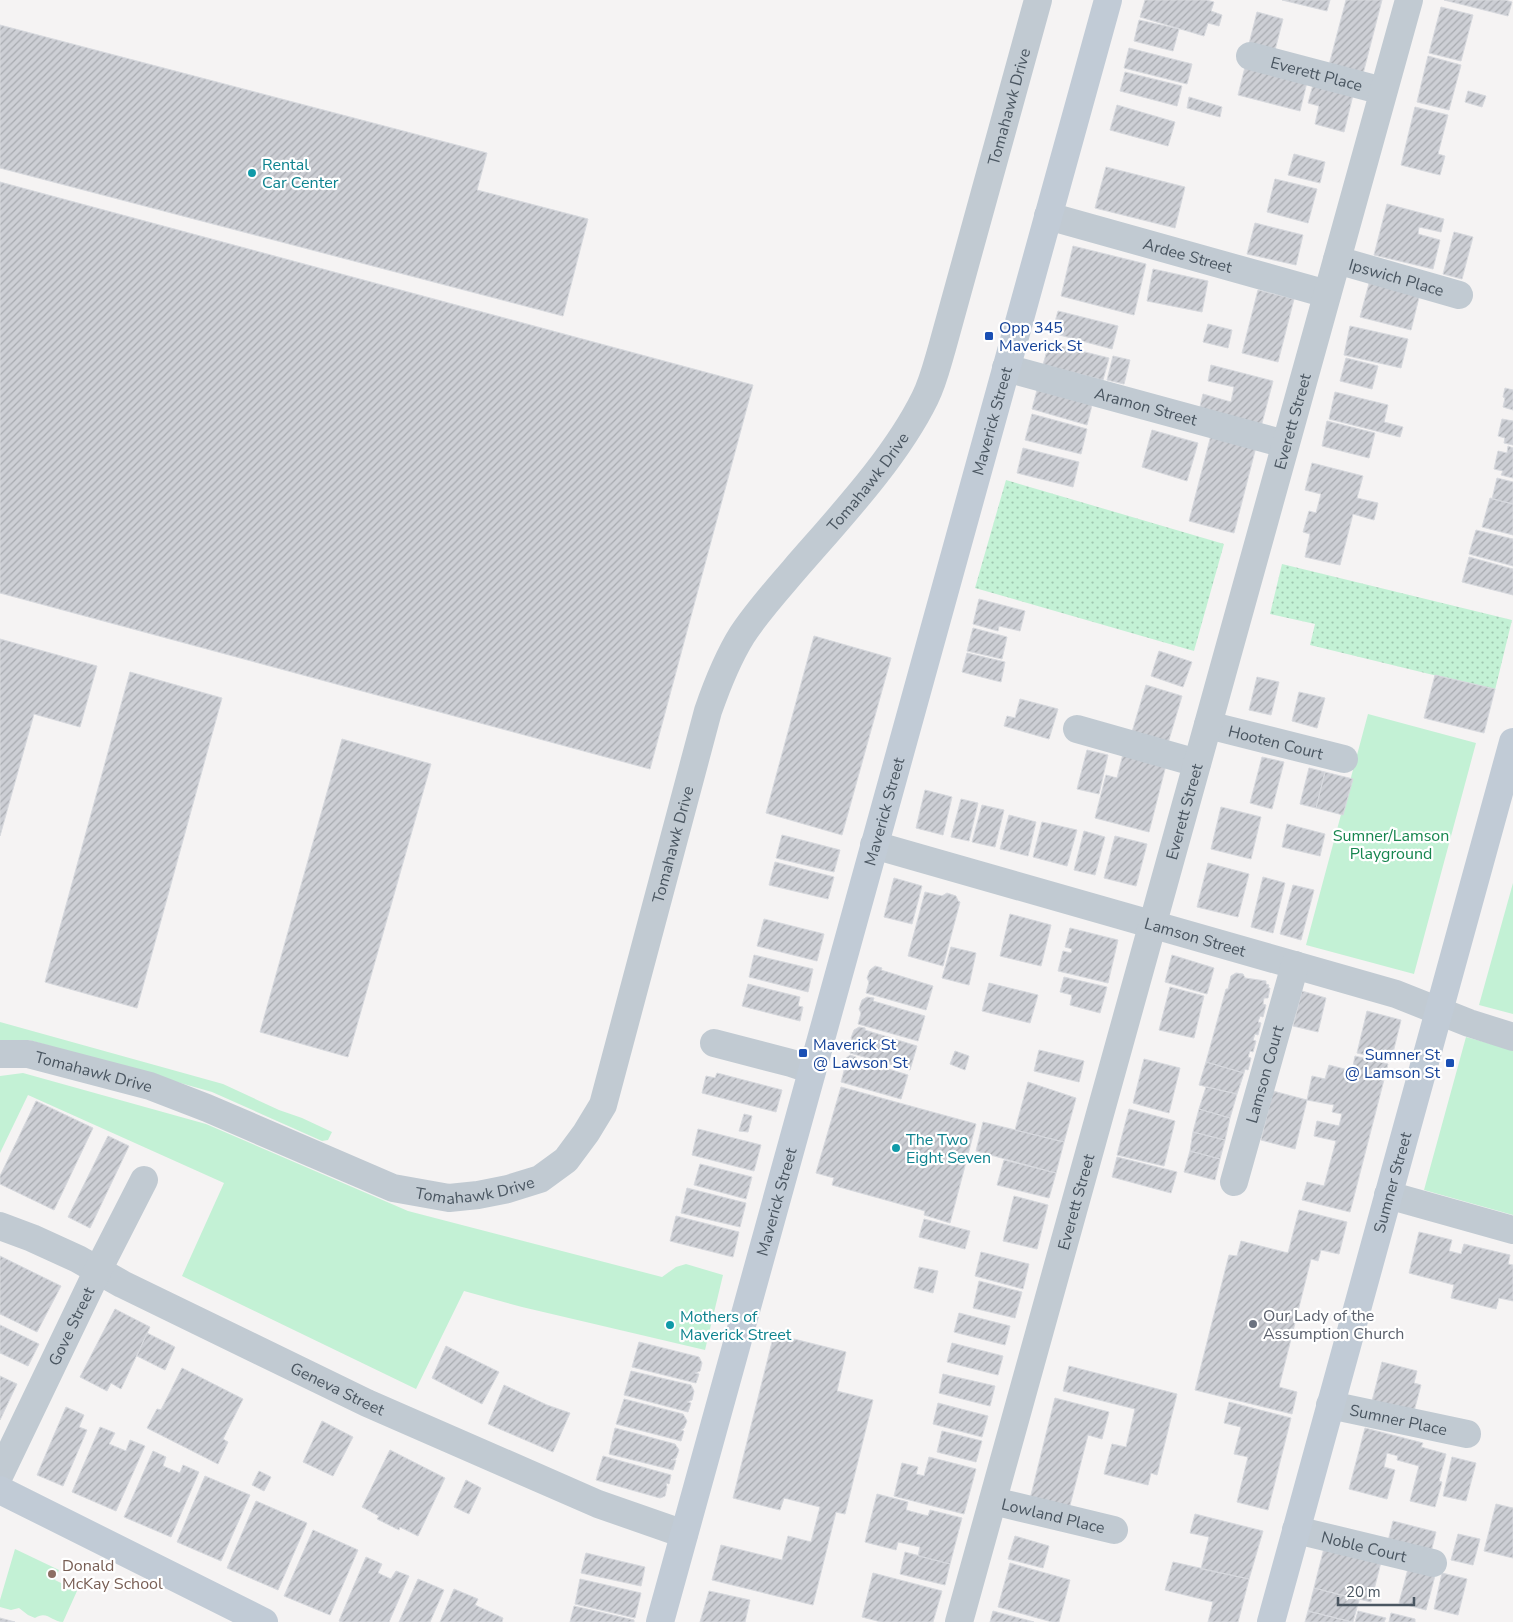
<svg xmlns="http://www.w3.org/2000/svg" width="1513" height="1622" viewBox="0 0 1513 1622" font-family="'Nunito Sans',sans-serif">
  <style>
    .grass { fill: url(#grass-dots) }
    .green { fill: #c3f1d5 }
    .building { fill: url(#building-hatch); stroke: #d7d9de }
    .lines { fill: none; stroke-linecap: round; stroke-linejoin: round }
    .street { stroke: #c1cad2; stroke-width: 28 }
    .secondary { stroke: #c1cbd6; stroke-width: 28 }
    .culture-dot { fill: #0f9aa8; stroke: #fff; stroke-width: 2 }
    .transit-dot { fill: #1a4fb4; stroke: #fff; stroke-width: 2 }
    .worship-dot { fill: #6b7280; stroke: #fff; stroke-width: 2 }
    .education-dot { fill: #8d6e63; stroke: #fff; stroke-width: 2 }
    .labels { text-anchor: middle; stroke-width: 4.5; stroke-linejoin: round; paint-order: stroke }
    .street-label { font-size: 16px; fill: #4a5661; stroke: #fff }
    .culture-label { font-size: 16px; fill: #0d838f; stroke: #fff; text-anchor: start }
    .transit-label { font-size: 16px; fill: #164399; stroke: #fff; text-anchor: start }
    .park-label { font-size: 16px; fill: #17864f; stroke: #fff }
    .worship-label { font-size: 16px; fill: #5b616d; stroke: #fff; text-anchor: start }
    .education-label { font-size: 16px; fill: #785e54; stroke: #fff; text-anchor: start }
  </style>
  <defs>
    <pattern id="grass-dots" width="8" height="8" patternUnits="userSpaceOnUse" patternTransform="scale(1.25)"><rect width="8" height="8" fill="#c3f1d5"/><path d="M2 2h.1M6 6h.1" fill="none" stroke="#a0c6b0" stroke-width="1.8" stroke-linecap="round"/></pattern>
    <pattern id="building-hatch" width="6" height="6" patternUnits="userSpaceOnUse" patternTransform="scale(1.25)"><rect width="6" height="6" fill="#cdcfd5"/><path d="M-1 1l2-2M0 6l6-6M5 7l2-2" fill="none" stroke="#a8abb0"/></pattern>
  </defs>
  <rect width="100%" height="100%" fill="#f5f3f3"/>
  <!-- grass -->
  <path class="grass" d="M1006,480L1224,544L1194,651L975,588Z
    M1282,564L1512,620L1495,690L1310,645L1315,624L1270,614Z"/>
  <!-- green -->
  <path class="green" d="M1368,714L1476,743L1414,974L1306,945Z
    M1513,883V1014L1479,1005Z
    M0,1022L223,1084L279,1110L302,1118L332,1132L328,1140L322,1141L212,1092L29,1040H0Z
    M1466,1037L1513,1050V1215L1424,1190Z
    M23,1073L206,1124L408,1211L662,1277L676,1267L686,1264L723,1275L705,1350L522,1307L464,1291L416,1389L182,1276L224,1183L28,1095L0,1153V1076Z
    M15,1549L59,1570L55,1580L77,1591L63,1622C52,1622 47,1610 35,1618L28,1615L19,1608L11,1610L0,1607V1600Z"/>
  <!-- building -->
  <path class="building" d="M1145,0H1206L1214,2L1211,11L1222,15L1219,26L1208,23L1204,36L1140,17Z
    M1282,0H1330L1327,11Z
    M1346,0H1382L1363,74L1329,65Z
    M1444,0H1505L1512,2L1508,16Z
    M1441,7L1473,15L1461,61L1429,53Z
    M1257,12L1283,19L1275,50L1249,44Z
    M1139,20L1179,29L1173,51L1134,41Z
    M0,25L487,153L477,190L588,219L563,316L0,168Z
    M1129,48L1192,64L1187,84L1124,68Z
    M1428,56L1461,65L1449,110L1417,102Z
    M1246,63L1308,78L1300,111L1238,95Z
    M1125,72L1182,86L1177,106L1120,91Z
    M1314,81L1354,91L1344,132L1315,124L1319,106L1308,103Z
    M1468,91L1486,96L1482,107L1465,102Z
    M1189,97L1222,107L1220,117L1187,108Z
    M1117,105L1175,122L1168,146L1110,130Z
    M1415,107L1448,115L1438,154L1445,156L1440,175L1401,165Z
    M1294,154L1325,162L1320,183L1288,175Z
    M1106,167L1185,187L1175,228L1095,208Z
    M1275,179L1317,189L1308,223L1267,212Z
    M0,182L753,385L650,769L0,593Z
    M1387,204L1444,219L1441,232L1419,227L1418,234L1440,240L1433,269L1374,255Z
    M1255,223L1303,235L1296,265L1247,254Z
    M1454,232L1473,237L1462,279L1443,274Z
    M1073,246L1146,264L1134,315L1061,296Z
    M1153,269L1208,281L1202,312L1147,301Z
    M1372,272L1422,285L1411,330L1360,317Z
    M1258,290L1294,299L1278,362L1242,353Z
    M1058,311L1118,326L1112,349L1052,333Z
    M1208,324L1232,330L1228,348L1203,342Z
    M1350,326L1408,339L1401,368L1344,355Z
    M1049,343L1109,358L1103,380L1043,365Z
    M1113,356L1130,360L1124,384L1107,380Z
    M1346,358L1378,366L1372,389L1340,381Z
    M1211,365L1273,381L1261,427L1199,411L1203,394L1231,402L1234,387L1208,381Z
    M1505,388L1513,390V410L1503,407L1505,398L1503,397Z
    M1037,390L1092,405L1087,425L1032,409Z
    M1335,392L1388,405L1384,422L1403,427L1400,437L1329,419Z
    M1032,414L1087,429L1081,454L1025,440Z
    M1502,419L1513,421V445L1504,443L1505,438L1498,436Z
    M1327,421L1375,433L1369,458L1322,446Z
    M1152,430L1198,443L1187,481L1142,467Z
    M1211,435L1256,447L1234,533L1189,521Z
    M1508,446L1513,448V478L1501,475L1503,471L1494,469L1498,451L1507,453Z
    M1023,448L1079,462L1073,487L1017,473Z
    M1312,463L1363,476L1357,498L1378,503L1374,520L1353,514L1340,565L1305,557L1310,534L1303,532L1309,511L1316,513L1321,494L1305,490Z
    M1497,478L1513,482V504L1492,499Z
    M1490,498L1513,504V535L1482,527Z
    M1476,530L1513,539V566L1469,554Z
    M1469,557L1513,569V595L1462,582Z
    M979,599L1025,611L1020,631L999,626L998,631L973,624Z
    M973,628L1007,637L1002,659L967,651Z
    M814,636L891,658L842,835L766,813Z
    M0,639L97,666L80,727L34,714L0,836Z
    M1159,651L1192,662L1183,687L1151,676Z
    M967,653L1005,662L1001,682L962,672Z
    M130,672L222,698L137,1008L45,982Z
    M1435,675L1495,689L1484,733L1424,718Z
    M1257,677L1279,682L1271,715L1249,710Z
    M1146,685L1182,696L1168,743L1132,732Z
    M1299,692L1325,698L1317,728L1292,721Z
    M1020,699L1058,709L1049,739L1004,726L1007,716L1015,718Z
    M342,739L431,764L348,1057L260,1032Z
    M1087,750L1108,755L1099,794L1077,789Z
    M1123,754L1166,765L1149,832L1095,818L1106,775L1117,778Z
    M1262,757L1284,762L1272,809L1250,803Z
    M1309,768L1325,772L1316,808L1300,804Z
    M1325,772L1353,779L1343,815L1316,808Z
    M925,790L952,797L943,835L916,828Z
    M961,799L978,803L969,841L951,837Z
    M982,805L1004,810L995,847L972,842Z
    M1221,807L1261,817L1251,859L1211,849Z
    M1009,815L1036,822L1028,856L1000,849Z
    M1042,822L1077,830L1067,866L1033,857Z
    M1287,824L1325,834L1320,856L1282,847Z
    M1084,831L1105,837L1095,875L1074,870Z
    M782,835L840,850L834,872L776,858Z
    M1115,836L1147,844L1136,886L1104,878Z
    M775,862L834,877L828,899L769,885Z
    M1208,863L1249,874L1238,917L1197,907Z
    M1263,877L1285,883L1273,933L1251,927Z
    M894,878L922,886L912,924L884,917Z
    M1293,885L1314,890L1301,940L1280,934Z
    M925,892L942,896L947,893L956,896L958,901L960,902L943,966L908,956Z
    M1010,914L1051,925L1041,966L1000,956Z
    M764,919L824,934L817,961L757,946Z
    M1070,928L1118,940L1108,983L1058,971L1063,951L1071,953L1072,949L1065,947Z
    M951,947L976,953L969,985L942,978Z
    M754,955L813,969L808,992L749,977Z
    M1172,955L1214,968L1207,994L1165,982Z
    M875,966L882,968L881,970L933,986L926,1010L866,993L869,982L867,978L870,970Z
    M1236,973L1243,974L1245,978L1266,981V984L1269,985L1268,988H1270L1268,998H1264L1263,1004L1266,1005L1263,1017L1260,1016L1258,1022L1261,1023L1258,1035L1255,1034L1253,1040L1256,1041L1253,1052L1250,1051L1248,1057L1251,1058L1248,1070L1245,1069L1244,1073L1206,1062L1226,989H1228L1231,976Z
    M1064,977L1107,987L1100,1013L1070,1005L1072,995L1060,992Z
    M989,983L1038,995L1030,1023L982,1011Z
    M748,984L800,997L798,1006L803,1007L800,1021L742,1006Z
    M1170,987L1204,996L1194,1038L1159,1030Z
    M1302,991L1326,998L1318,1032L1293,1026Z
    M867,997L874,998L873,1001L925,1016L918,1041L858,1024L861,1013L859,1009L862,1000Z
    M1367,1011L1401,1020L1391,1061L1357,1053Z
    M859,1027L865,1028V1030L917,1046L910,1070L850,1053L853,1042L851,1038L854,1030Z
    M1039,1050L1084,1061L1079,1082L1034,1071Z
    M955,1051L969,1056L965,1070L950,1064Z
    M850,1055L856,1057V1059L908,1075L901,1099L841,1082L844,1071L842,1067L845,1059Z
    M1355,1056L1388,1064L1350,1212L1302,1200L1307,1182L1324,1186L1336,1141L1314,1136L1317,1121L1339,1126L1342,1114L1332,1112L1334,1105L1307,1100L1312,1076L1325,1079L1329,1065L1352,1071Z
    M1144,1059L1180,1068L1169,1113L1133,1103Z
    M1206,1062L1244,1073L1237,1094L1199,1085Z
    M717,1073L782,1090L776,1112L702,1093L706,1076L715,1078Z
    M1028,1082L1076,1098L1064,1142L1015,1130Z
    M841,1087L976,1124L950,1223L924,1215L925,1211L832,1185L834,1178L816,1173Z
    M1206,1087L1237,1094L1230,1118L1199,1109Z
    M1273,1091L1307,1100L1295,1149L1261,1140Z
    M36,1101L93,1128L54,1210L0,1184V1176Z
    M1129,1109L1175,1121L1164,1166L1117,1155Z
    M1199,1109L1230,1118L1225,1140L1193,1132Z
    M744,1114L752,1116L748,1132L739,1131Z
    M983,1122L1064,1142L1056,1173L976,1151Z
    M698,1129L761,1145L754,1171L692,1155Z
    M1193,1132L1225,1140L1220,1159L1190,1151Z
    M108,1136L129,1146L90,1228L68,1217Z
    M1190,1151L1220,1159L1215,1180L1184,1172Z
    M1117,1157L1177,1172L1171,1193L1112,1177Z
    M1004,1160L1056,1173L1049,1198L997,1185Z
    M700,1164L752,1177L746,1199L694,1185Z
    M687,1188L746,1203L740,1227L681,1213Z
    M1014,1196L1048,1205L1037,1249L1003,1241Z
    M1299,1210L1347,1222L1339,1254L1321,1250L1318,1261L1311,1259L1279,1387L1297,1392L1292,1414L1195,1390L1229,1255L1237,1256L1241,1241L1288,1253Z
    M676,1216L739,1232L733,1257L670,1241Z
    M924,1219L970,1231L965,1249L919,1237Z
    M1419,1232L1452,1240L1449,1251L1461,1254L1464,1244L1510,1255L1508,1264L1513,1265V1301L1499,1298L1496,1309L1451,1298L1454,1285L1409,1273Z
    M981,1252L1029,1264L1023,1289L975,1276Z
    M0,1256L61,1286L37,1332L0,1314Z
    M919,1267L938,1271L933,1293L914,1288Z
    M979,1281L1022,1292L1015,1318L973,1308Z
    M115,1309L150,1327L121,1389L111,1383L107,1391L80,1377Z
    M959,1313L1010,1326L1005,1345L954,1332Z
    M0,1325L39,1344L28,1366L0,1353Z
    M147,1333L175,1347L165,1370L137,1356Z
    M774,1334L846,1352L837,1391L873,1400L845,1514L836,1512L813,1605L712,1580L721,1545L782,1560L788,1536L811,1542L820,1507L784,1498L780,1510L733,1498Z
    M639,1342L699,1357L702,1363L700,1371L695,1373L699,1374L696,1383L632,1367Z
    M952,1343L1003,1356L998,1375L947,1362Z
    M446,1346L499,1372L482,1404L432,1378Z
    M1382,1362L1417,1371L1414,1383L1421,1385L1413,1415L1371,1405Z
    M1069,1366L1177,1394L1157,1475L1151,1473L1148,1485L1104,1474L1112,1444L1126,1447L1135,1409L1063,1391Z
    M182,1368L243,1399L223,1439L228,1442L218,1464L147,1428L157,1409L161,1410Z
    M631,1371L691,1385L694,1391L692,1400L687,1402L691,1403L688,1412L624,1395Z
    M943,1374L995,1386L990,1406L939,1393Z
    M0,1376L17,1384L0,1420Z
    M504,1385L547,1405L570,1413L553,1452L488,1424Z
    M1055,1398L1109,1412L1102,1439L1088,1435L1068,1513L1029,1503Z
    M624,1399L683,1414L687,1421L684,1428L681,1430L684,1431L681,1441L616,1424Z
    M1229,1402L1291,1418L1268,1510L1237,1502L1248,1457L1234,1454L1241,1427L1224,1423Z
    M938,1403L988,1416L982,1437L933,1424Z
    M66,1407L84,1415L79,1427L87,1430L63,1486L37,1475Z
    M322,1421L353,1437L333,1476L303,1462Z
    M100,1427L115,1433L109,1444L126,1451L130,1440L145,1446L116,1511L72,1492Z
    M615,1428L675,1444L679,1450L676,1458L671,1460H676L673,1470L609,1454Z
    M1365,1428L1423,1443L1421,1447L1446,1454L1439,1481L1442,1482L1435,1507L1410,1501L1419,1466L1397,1460L1398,1456L1387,1453L1384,1467L1395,1470L1387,1499L1349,1489Z
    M942,1431L982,1441L976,1462L937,1452Z
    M390,1450L445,1478L418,1536L400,1527L399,1530L377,1519L379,1516L362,1507Z
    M153,1451L166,1457L163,1466L180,1473L183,1465L199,1472L171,1537L124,1517Z
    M603,1456L671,1475L669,1484L666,1483L667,1487L665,1496L660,1498L596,1480Z
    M929,1457L976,1469L964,1514L894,1496L902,1463L918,1467L916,1474L924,1476Z
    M1452,1457L1476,1463L1466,1501L1443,1496Z
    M259,1471L271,1477L264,1491L252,1485Z
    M205,1476L250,1495L221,1561L177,1542Z
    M466,1480L481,1488L469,1514L454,1507Z
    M877,1494L908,1502L906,1510L928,1516L930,1510L962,1518L950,1564L918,1556L920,1547L898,1542L896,1550L865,1542Z
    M256,1501L307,1523L278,1590L227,1568Z
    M1496,1504L1513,1508V1558L1484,1551Z
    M1195,1514L1263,1531L1249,1579L1201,1569L1209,1537L1190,1533Z
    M1393,1521L1436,1532L1430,1556L1387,1545Z
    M313,1530L358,1550L330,1615L284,1596Z
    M1458,1534L1480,1539L1473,1565L1451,1560Z
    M1015,1536L1049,1546L1043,1568L1008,1559Z
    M1325,1544L1382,1558L1371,1602L1314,1588Z
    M905,1552L950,1564L945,1585L900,1574Z
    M586,1553L645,1567L641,1586L581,1573Z
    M366,1557L382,1564L378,1573L391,1579L396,1571L409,1576L389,1622H342L339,1621Z
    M1173,1562L1249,1579L1238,1622H1208L1213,1602L1165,1590Z
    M1010,1563L1070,1580L1059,1622H1052L998,1607Z
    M1409,1565L1436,1572L1426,1610L1399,1603Z
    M873,1573L942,1591L933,1622H881L862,1617Z
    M1442,1573L1467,1579L1458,1615L1434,1609Z
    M418,1579L444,1590L430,1622H399Z
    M580,1579L641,1593L635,1618L575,1604Z
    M1314,1588L1359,1600L1353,1622L1308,1611Z
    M454,1589L478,1599L475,1605L503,1618L502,1622H440Z
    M709,1591L750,1600L745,1622H700Z
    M574,1606L634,1620V1622H570Z
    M993,1611L1034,1622H990Z
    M1308,1611L1351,1622H1305Z
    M1358,1611L1386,1618L1384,1622H1355Z
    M1391,1613L1415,1619V1622H1389Z
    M0,1618L15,1622H0Z"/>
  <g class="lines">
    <!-- street -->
    <g class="street">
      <path id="s1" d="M1250,56L1383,91"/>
      <path id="s2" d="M1048,216L1327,294"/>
      <path id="s3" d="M1337,260L1459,295"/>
      <path id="s4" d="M1006,368L1285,444"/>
      <path id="s5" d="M1208,725L1344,759"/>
      <path d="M1077,729L1197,763"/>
      <path id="s6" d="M874,845L1396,994L1469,1023L1513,1037"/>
      <path d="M714,1043L791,1063L812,1070"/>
      <path id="s7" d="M0,1054H28L150,1086L207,1108L393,1188L449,1198L478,1195L508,1189L540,1179L566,1160L586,1133L603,1105L708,711C717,685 727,659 742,635C757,612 776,591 794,570C839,518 895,459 925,398C933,382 937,365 942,348L1038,0"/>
      <path id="s8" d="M1234,1182L1295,965"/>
      <path d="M1388,1195L1513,1230"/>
      <path id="s9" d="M0,1226L32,1238L78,1259L122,1284L367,1403L598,1504L684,1534"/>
      <path id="s10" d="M1330,1405L1467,1434"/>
      <path id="s11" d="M0,1474L98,1270L144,1180"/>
      <path id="s12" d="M993,1501L1114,1530"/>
      <path id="s13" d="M1296,1530L1433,1563"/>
      <path id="s14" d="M959,1622L1409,0"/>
    </g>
    <!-- secondary -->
    <g class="secondary">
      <path d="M0,1490L264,1622"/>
      <path id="s15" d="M660,1622L1108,0"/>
      <path id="s16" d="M1271,1622L1513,742"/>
    </g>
  </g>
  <!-- markers -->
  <g class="culture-dot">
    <circle cx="252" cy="173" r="5"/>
    <circle cx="896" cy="1148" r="5"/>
    <circle cx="670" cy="1325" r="5"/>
  </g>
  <g class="transit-dot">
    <rect x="984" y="331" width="10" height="10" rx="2.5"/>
    <rect x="798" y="1048" width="10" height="10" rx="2.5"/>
    <rect x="1445" y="1058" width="10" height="10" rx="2.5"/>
  </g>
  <circle class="worship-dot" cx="1253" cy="1324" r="5"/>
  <circle class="education-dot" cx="52" cy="1574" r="5"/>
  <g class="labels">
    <!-- street labels -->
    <g class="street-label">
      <text dy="6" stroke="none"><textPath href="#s1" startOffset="69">Everett Place</textPath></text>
      <text dy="6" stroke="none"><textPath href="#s7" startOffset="1761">Tomahawk Drive</textPath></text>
      <text dy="6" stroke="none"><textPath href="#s2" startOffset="145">Ardee Street</textPath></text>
      <text dy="6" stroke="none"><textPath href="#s3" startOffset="62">Ipswich Place</textPath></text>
      <text dy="6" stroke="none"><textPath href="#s4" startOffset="145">Aramon Street</textPath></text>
      <text dy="6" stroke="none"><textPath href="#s15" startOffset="1246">Maverick Street</textPath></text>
      <text dy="6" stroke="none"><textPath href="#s14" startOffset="1246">Everett Street</textPath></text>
      <text dy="6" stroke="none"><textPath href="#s7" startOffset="1356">Tomahawk Drive</textPath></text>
      <text dy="6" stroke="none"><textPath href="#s5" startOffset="70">Hooten Court</textPath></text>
      <text dy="6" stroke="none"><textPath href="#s15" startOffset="841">Maverick Street</textPath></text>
      <text dy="6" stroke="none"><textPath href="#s14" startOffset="841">Everett Street</textPath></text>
      <text dy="6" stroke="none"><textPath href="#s7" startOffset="936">Tomahawk Drive</textPath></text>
      <text dy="6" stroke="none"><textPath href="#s6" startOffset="334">Lamson Street</textPath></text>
      <text dy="6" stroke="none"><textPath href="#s7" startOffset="96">Tomahawk Drive</textPath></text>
      <text dy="6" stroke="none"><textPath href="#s8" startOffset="112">Lamson Court</textPath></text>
      <text dy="6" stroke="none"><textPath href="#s16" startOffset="456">Sumner Street</textPath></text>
      <text dy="6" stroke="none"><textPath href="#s7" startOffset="501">Tomahawk Drive</textPath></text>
      <text dy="6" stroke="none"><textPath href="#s15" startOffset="436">Maverick Street</textPath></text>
      <text dy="6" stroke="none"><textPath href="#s14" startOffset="436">Everett Street</textPath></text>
      <text dy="6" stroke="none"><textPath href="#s11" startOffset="164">Gove Street</textPath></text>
      <text dy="6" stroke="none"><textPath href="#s9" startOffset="375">Geneva Street</textPath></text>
      <text dy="6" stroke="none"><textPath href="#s10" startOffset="70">Sumner Place</textPath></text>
      <text dy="6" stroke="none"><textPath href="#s12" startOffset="62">Lowland Place</textPath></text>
      <text dy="6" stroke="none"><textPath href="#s13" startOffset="70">Noble Court</textPath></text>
    </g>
    <!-- culture labels -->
    <g class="culture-label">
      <text x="262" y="170">Rental<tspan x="262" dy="18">Car Center</tspan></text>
      <text x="906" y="1145">The Two<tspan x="906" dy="18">Eight Seven</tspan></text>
      <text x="680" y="1322">Mothers of<tspan x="680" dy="18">Maverick Street</tspan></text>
    </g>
    <!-- transit labels -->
    <g class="transit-label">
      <text x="999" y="333">Opp 345<tspan x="999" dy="18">Maverick St</tspan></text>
      <text x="813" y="1050">Maverick St<tspan x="813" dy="18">@ Lawson St</tspan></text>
      <text x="1440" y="1060" text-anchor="end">Sumner St<tspan x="1440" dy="18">@ Lamson St</tspan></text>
    </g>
    <!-- park labels -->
    <g class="park-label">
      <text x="1391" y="841">Sumner/Lamson<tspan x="1391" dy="18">Playground</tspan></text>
    </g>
    <!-- worship labels -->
    <g class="worship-label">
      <text x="1263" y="1321">Our Lady of the<tspan x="1263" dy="18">Assumption Church</tspan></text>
    </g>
    <!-- education labels -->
    <g class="education-label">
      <text x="62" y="1571">Donald<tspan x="62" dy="18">McKay School</tspan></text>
    </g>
  </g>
  <!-- scale -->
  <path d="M1338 1597v8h76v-8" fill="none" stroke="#4a5661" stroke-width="2.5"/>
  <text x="1346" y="1597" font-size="15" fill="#4a5661" stroke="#ffffff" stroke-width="4" paint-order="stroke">20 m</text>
</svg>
